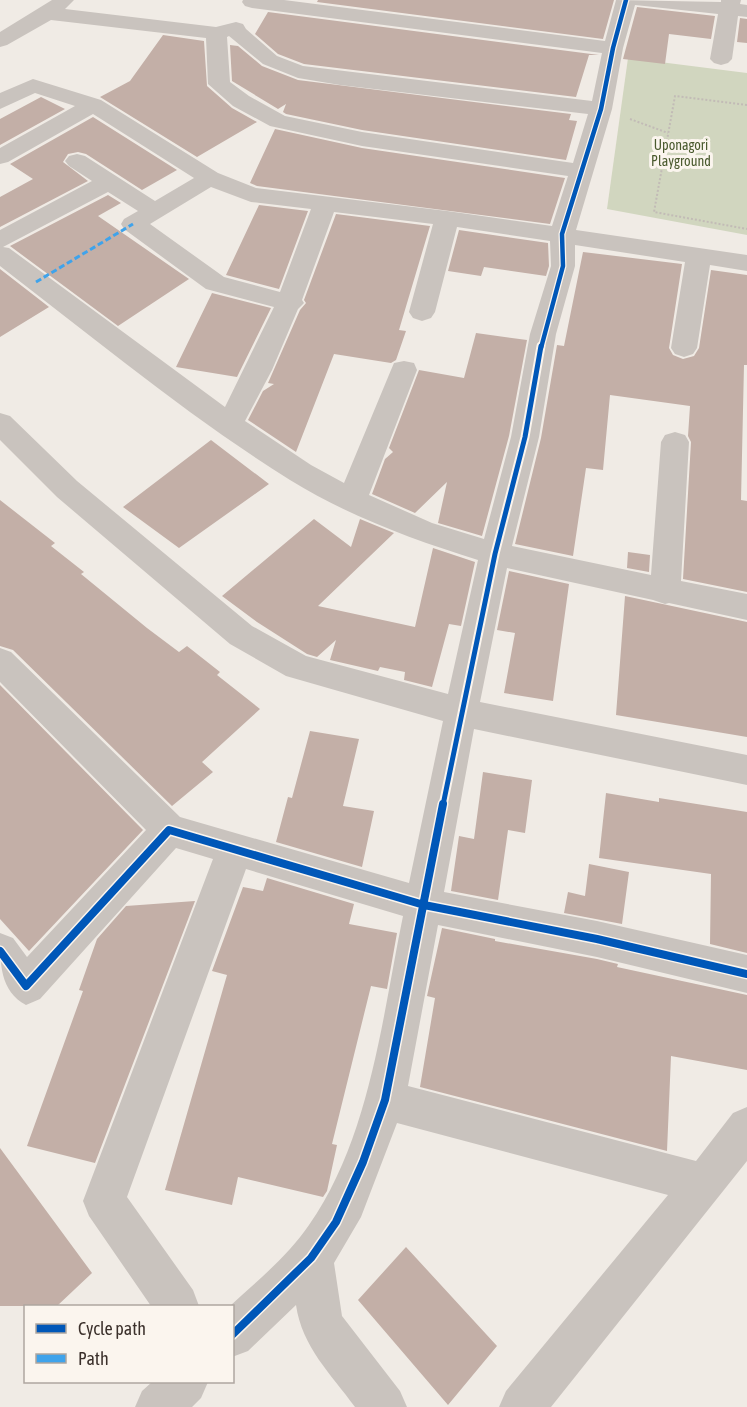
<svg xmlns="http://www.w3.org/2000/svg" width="747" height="1407" viewBox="0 0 747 1407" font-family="'Asap Condensed',sans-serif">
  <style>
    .green { fill: #d1d6bf }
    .building { fill: #c3afa7 }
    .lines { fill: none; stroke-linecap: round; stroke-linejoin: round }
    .path { stroke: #c2bbb6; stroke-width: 2; stroke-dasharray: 2 2; stroke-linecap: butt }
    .minor { fill: #c9c3be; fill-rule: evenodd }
    .quiet { stroke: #3fa3eb; stroke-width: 3; stroke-dasharray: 6 3; stroke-linecap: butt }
    .cycleway-far2-casing { stroke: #fbf5ee; stroke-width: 7 }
    .cycleway-far1-casing { stroke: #fbf5ee; stroke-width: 9 }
    .cycleway-casing { stroke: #fbf5ee; stroke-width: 11 }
    .cycleway-far2 { stroke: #0057b8; stroke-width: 4.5 }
    .cycleway-far1 { stroke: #0057b8; stroke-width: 5 }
    .cycleway { stroke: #0057b8; stroke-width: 8 }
    .labels { text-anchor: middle; stroke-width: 6; stroke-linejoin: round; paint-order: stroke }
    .far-park-label { font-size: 14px; fill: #4a5a2e; stroke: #fbf5ee }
  </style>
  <rect width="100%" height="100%" fill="#f0ebe5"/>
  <!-- green -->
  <path class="green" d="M628,58L747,73V235L607,209Z"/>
  <!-- building -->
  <path class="building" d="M318,0H614L603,39L317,2Z
    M637,7L715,16L711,39L669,34L665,64L623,59Z
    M268,12L599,55H589L576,97L304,64L278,54L255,34Z
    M740,18L747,19V43L737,42Z
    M163,35L204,41L207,86L232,108L257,122L197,157L100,97L130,81Z
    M230,45L238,46L262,66L298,80L571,114L569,120L577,121L566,160L362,130L286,114L283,112L286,104L278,109L232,81Z
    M41,97L65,109L0,145V119Z
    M93,117L177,170L142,190L86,154L78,152L68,154L63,162L88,181L0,227V197L33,179L10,164Z
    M275,129L362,148L565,178L550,224L257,186L250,183Z
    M108,195L121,203L98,216L189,279L118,326L10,246Z
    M259,205L308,211L279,289L226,275Z
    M336,214L430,226L399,330L406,331L396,360L391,363L334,354L296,452L248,420L263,391L274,384L268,383L300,310L306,303L304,300Z
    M459,230L548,243L549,266L546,276L484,267L481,276L448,271Z
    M583,252L682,264L669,348L673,355L683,359L694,356L699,348L711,270L747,275V365H744L741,500L747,501V592L683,579L691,442L688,436L690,406L610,395L603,470L586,468L573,556L515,544L541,438L557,345L564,346Z
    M0,269L49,307L0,337Z
    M212,293L271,308L237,377L176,367Z
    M476,333L527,340L509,436L482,536L438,523L447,482L415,513L372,494L385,459L393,452L389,448L419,370L464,378Z
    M211,440L269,484L179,548L123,507Z
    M0,500L55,543L51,546L84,572L81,574L147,628L179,652L187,646L220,672L217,675L260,709L202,762L213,772L172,806L13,650L0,646Z
    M314,519L351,547L360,519L394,533L318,606L415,627L433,548L475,562L461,626L449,624L432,687L404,680L405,672L380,667L378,671L330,660L336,640L317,657L307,654L257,622L222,596Z
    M628,552L650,555L649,572L627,568Z
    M509,571L569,584L553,701L504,693L515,633L497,630Z
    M625,596L747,622V737L616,715Z
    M0,685L143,830L29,951L0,919Z
    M310,731L359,739L343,806L374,811L362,867L276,842L288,797L292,798Z
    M483,772L532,780L525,833L508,830L498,900L451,891L459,836L474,839Z
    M606,793L659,802V798L747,812V953L710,944L711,874L599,858Z
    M589,864L629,872L622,924L564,913L568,892L585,896Z
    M267,878L354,904L349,924L397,933L387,989L371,986L332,1144L337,1145L327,1191L323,1197L238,1177L232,1205L165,1190L227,975L212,971L243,887L263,891Z
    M195,901L95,1163L27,1146L83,991L79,990L97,939L126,906Z
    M442,928L495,939V941L597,959L618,964L617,967L747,995V1070L671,1056L667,1151L420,1087L435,998L427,996Z
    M0,1148L92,1273L57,1306H0Z
    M406,1247L497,1346L448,1405L358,1300Z"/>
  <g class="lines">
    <!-- path -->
    <path class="path" d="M747,105L675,96L654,212L747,229
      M630,119L668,133"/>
    <!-- minor -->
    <path class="minor" d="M52,0H74L65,9L216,27L236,22L243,24L246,29L277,56L303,66L592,101L602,53L252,8L245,6L242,2L243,0H284L605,41L616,0L721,2V0H741L740,4L747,5V17L738,16L732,59L728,63L721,65L714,63L710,59L718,14L635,5L623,48L612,109L576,230L747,255V271L710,265L697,348L693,354L684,357L675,354L671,348L685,262L575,245V266L556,334L539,437L512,546L651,575L661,442L665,435L675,432L685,435L689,442L681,581L747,594V620L669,603L665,604L653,600L507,568L480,702L747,755V785L474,729L444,892L597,921L747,955V993L597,957L438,925L408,1086L696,1161L733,1113L747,1107V1161L551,1407H499L506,1391L668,1195L397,1123L361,1217L334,1263L342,1316L400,1391L407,1407H355C331,1374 302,1347 296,1305L248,1351L232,1357V1306H230C257,1281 288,1256 309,1225C370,1138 382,1018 403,916L246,869L127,1197L193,1290L199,1306H151L89,1216L83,1201L213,859L176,848L40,999L26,1005C0,991 0,964 0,933L13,938L27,957L146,830L0,682V648L11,652L180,817L409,883L443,721L286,676L230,644L57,497L0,440V413L10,416L77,481L252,626L306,656L448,694L478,560C414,540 348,516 290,480C188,416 95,339 0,266V230L92,181L69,166L65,161L69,156L77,154L85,156L155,201L194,178L93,114L8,162L0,164V148L75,106L35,93L0,109V93L33,79L101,100L218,173L256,188L447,211L552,226L568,176L362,146L270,126L233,106L208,84L206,38L51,20L7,45L0,47V32ZM229,36L263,64L298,78L340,85L588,114L573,163L362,132L285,116L249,96L230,82L227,37ZM211,187L251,202L311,209L280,292L224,277L150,224ZM108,192L138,211L124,219L121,224L124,229L206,289L274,307L225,407L9,248L3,247ZM334,212L433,224L409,312L413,318L422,321L431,318L435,312L457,227L550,241L551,266L530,334L511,437L484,539L432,523L369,495L417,370L414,363L404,361L394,363L391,370L344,483L311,465L245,421L272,370L298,309L304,303L302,300Z
      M152,1382H208L201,1398L192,1407H135L142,1391Z"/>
    <!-- quiet -->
    <path class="quiet" d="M36,282L133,224"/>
    <!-- cycleway-far2 casing -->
    <g class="cycleway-far2-casing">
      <path id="cycleway-far2" d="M541,348L563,266L562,234L601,109L613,48L626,0"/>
    </g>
    <!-- cycleway-far1 casing -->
    <g class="cycleway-far1-casing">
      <path id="cycleway-far1" d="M443,805L495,554L525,437L541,346"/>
    </g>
    <!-- cycleway casing -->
    <g class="cycleway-casing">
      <path id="cycleway" d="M0,951L26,986L169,830L424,905L597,939L747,974
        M232,1335L311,1258L336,1222L363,1162L385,1100L443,804"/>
    </g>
    <!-- cycleway-far2 -->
    <use href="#cycleway-far2" class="cycleway-far2"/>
    <!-- cycleway-far1 -->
    <use href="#cycleway-far1" class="cycleway-far1"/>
    <!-- cycleway -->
    <use href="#cycleway" class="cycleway"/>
  </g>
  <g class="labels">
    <!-- far-park labels -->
    <g class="far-park-label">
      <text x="681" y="150">Uponagori<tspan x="681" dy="16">Playground</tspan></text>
    </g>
  </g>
  <!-- legend -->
  <rect x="24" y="1305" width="210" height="78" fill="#fbf5ee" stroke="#aea6a0" stroke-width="1.5"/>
  <rect x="36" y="1324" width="30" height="9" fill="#0057b8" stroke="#aea6a0" stroke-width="1.5"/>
  <text x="78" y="1335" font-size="18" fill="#3b302b">Cycle path</text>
  <rect x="36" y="1354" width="30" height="9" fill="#3fa3eb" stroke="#aea6a0" stroke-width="1.5"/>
  <text x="78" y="1365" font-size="18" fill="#3b302b">Path</text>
</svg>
